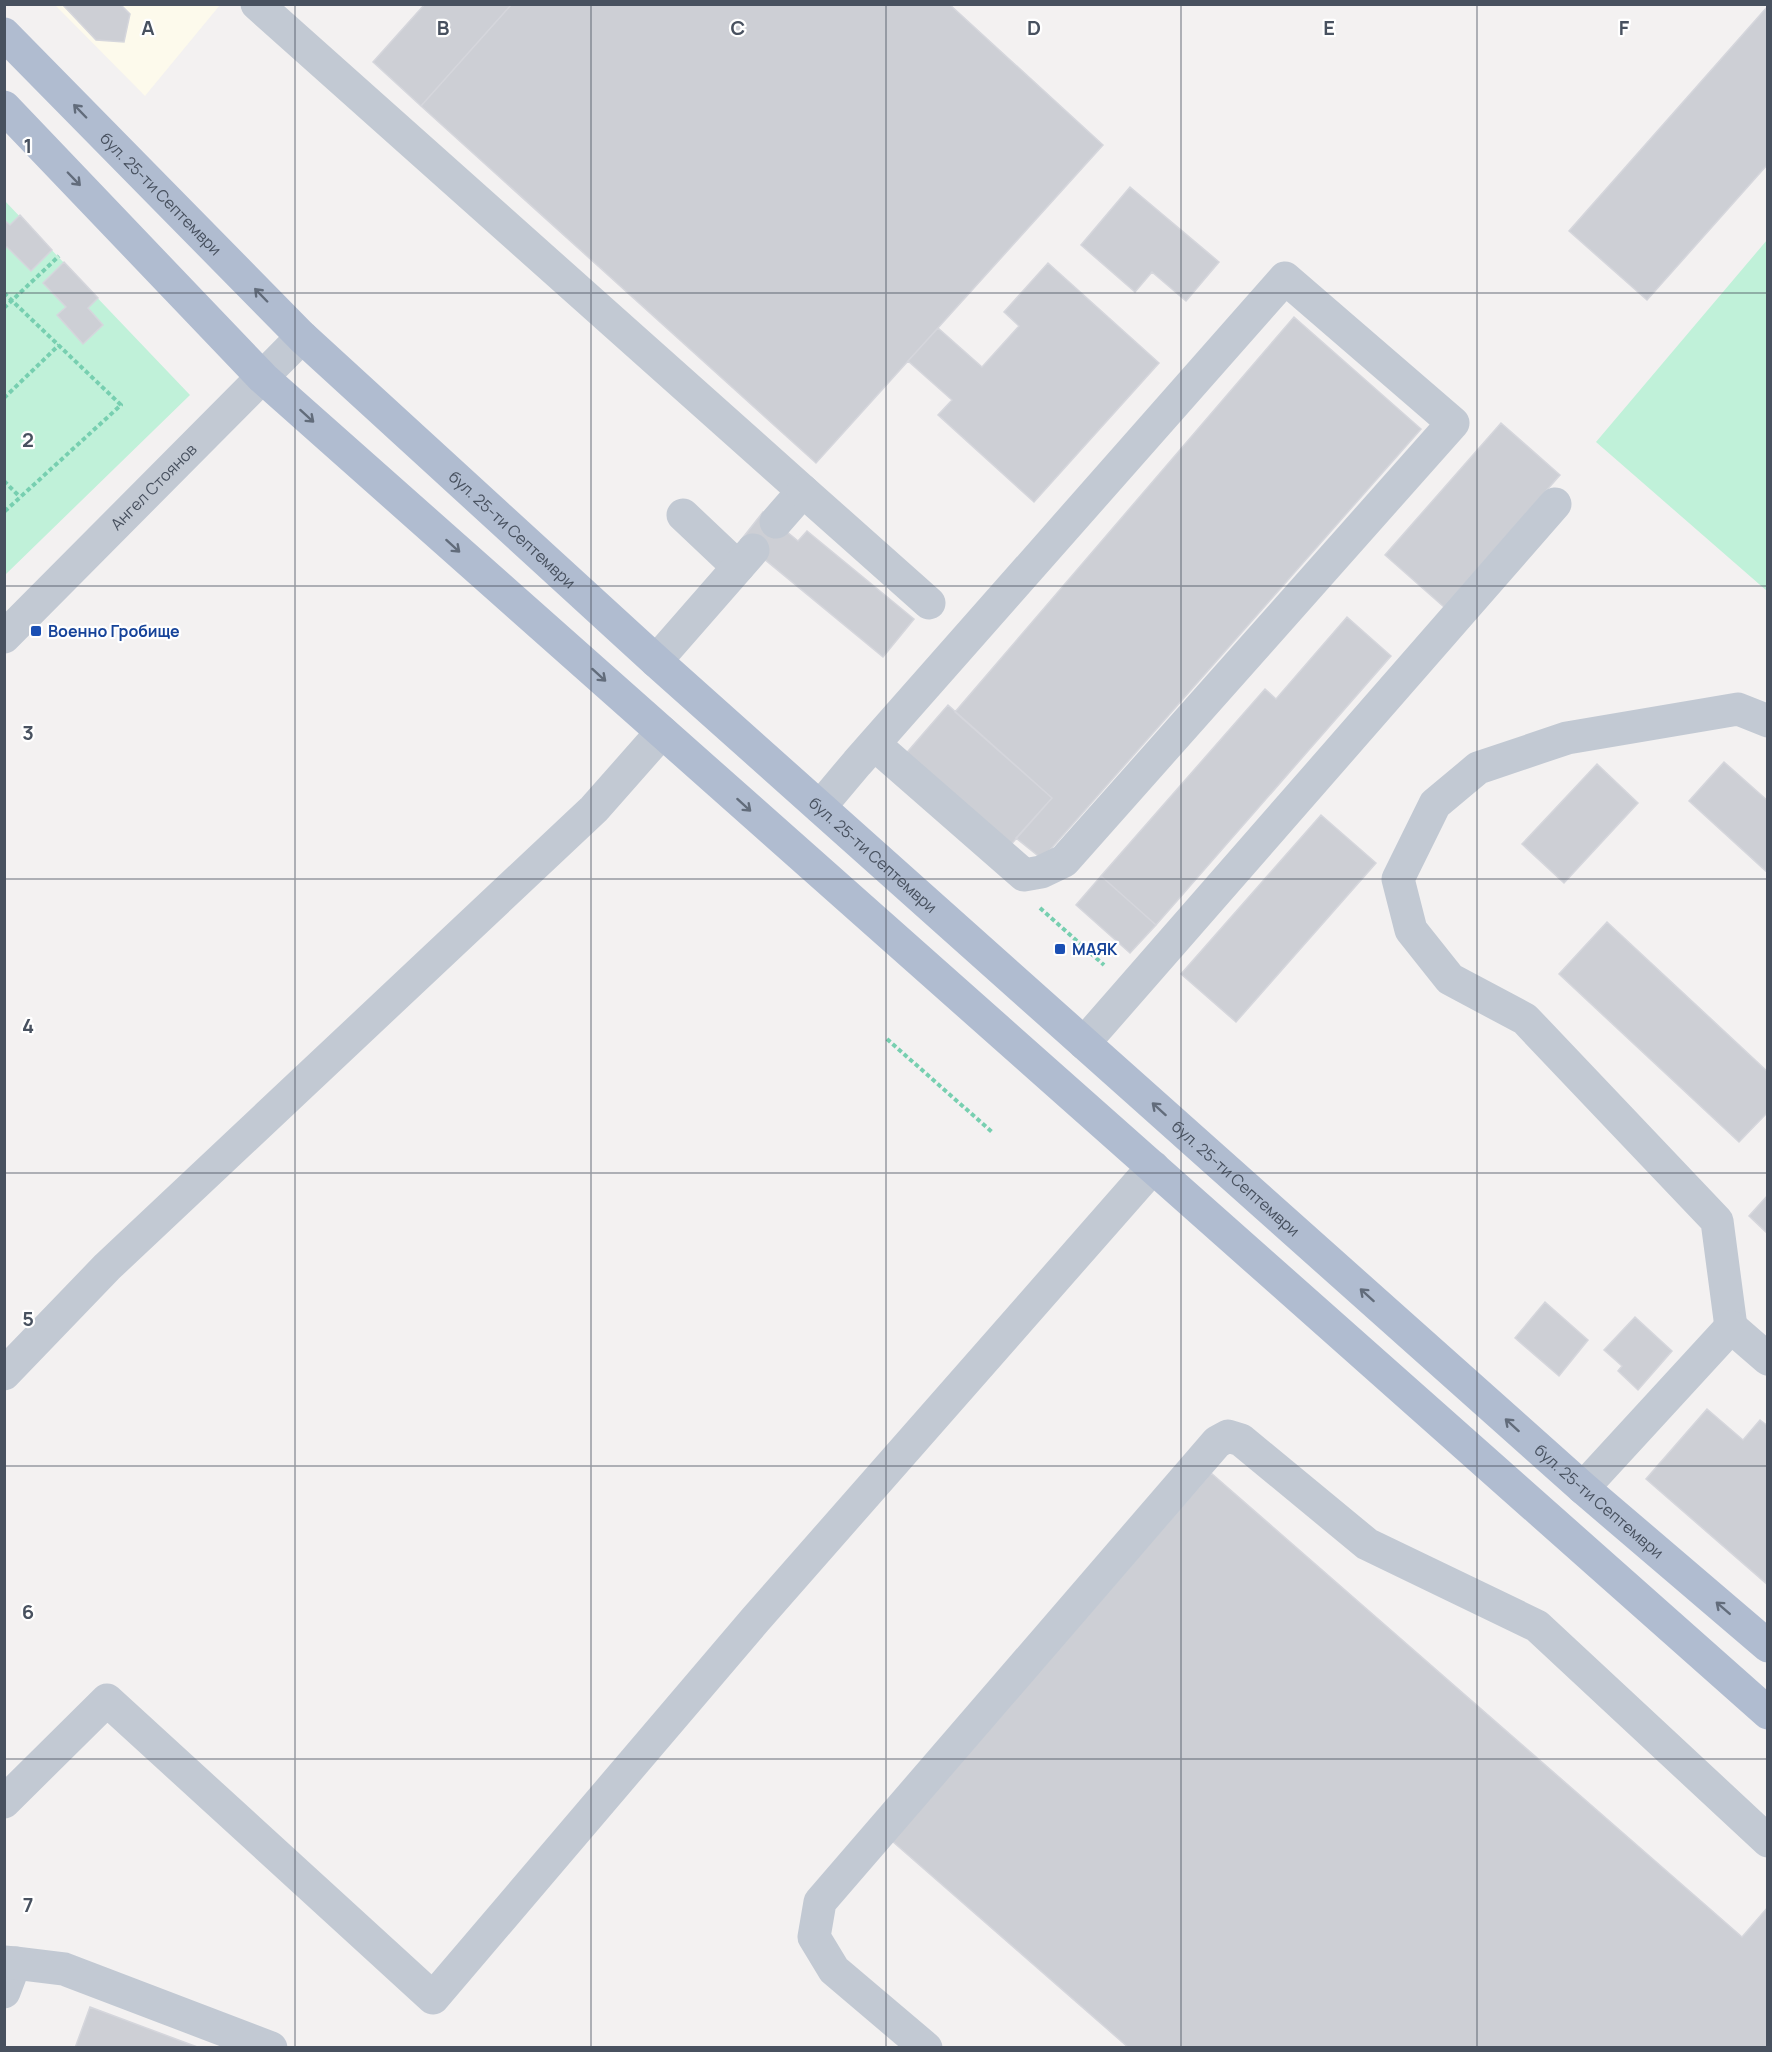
<svg xmlns="http://www.w3.org/2000/svg" width="1772" height="2052" viewBox="0 0 1772 2052" font-family="Manrope,sans-serif">
  <style>
    .commercial { fill: #fdfaec }
    .green { fill: #c0f1d9 }
    .building { fill: #cdcfd5; stroke: #d5d6dc; stroke-width: 1.5 }
    .lines { fill: none; stroke-linecap: round; stroke-linejoin: round }
    .path { stroke: #77cfb0; stroke-width: 4; stroke-dasharray: 4.5 3; stroke-linecap: butt }
    .minor { stroke: #c2c9d3; stroke-width: 33 }
    .major { stroke: #b0bcd0; stroke-width: 33 }
    .oneway { stroke: #626c7b }
    .grid { fill: none; stroke: #48515f; stroke-width: 1.5; stroke-opacity: 0.55 }
    .transit-dot { fill: #1a4fb4; stroke: #fff; stroke-width: 2 }
    .labels { text-anchor: middle; stroke-width: 4.5; stroke-linejoin: round; paint-order: stroke }
    .street-label { font-size: 16px; fill: #48515f; stroke: #fff }
    .transit-label { font-size: 16px; font-weight: bold; fill: #164399; stroke: #fff; text-anchor: start }
    .grid-label { font-size: 20px; text-anchor: middle; font-weight: bold; fill: #48515f; stroke: #fff; stroke-width: 4.5; stroke-linejoin: round; paint-order: stroke }
  </style>
  <rect width="100%" height="100%" fill="#f3f1f1"/>
  <!-- commercial -->
  <path class="commercial" d="M55,5H220L145,96Z"/>
  <!-- green -->
  <path class="green" d="M4,200L190,395L5,575H4Z
    M1767,240V591L1596,442Z"/>
  <!-- building -->
  <path class="building" d="M62,4H120L130,14L124,42L96,40Z
    M425,4H512L421,106L373,62Z
    M512,4H949L1103,145L816,463L421,106Z
    M1768,6V164L1647,300L1569,231Z
    M1130,187L1219,262L1186,301L1152,272L1135,292L1081,245Z
    M20,215L52,250L31,271L7,247L4,249V220L10,225Z
    M64,262L98,298L88,308L103,325L83,344L57,315L66,307L43,283Z
    M1048,263L1159,363L1034,502L938,415L952,400L908,361L938,328L982,367L1019,326L1004,312Z
    M1294,317L1421,429L1042,859L1016,838L1052,798L955,712Z
    M1501,423L1560,475L1444,607L1385,555Z
    M763,512L798,541L807,531L914,619L883,657L741,540Z
    M1347,617L1391,656L1156,925L1101,876L1265,689L1276,699Z
    M948,705L1052,798L1007,849L903,757Z
    M1724,762L1768,801V873L1689,801Z
    M1597,764L1638,803L1564,883L1522,844Z
    M1321,815L1376,863L1236,1022L1181,974Z
    M1101,876L1156,925L1130,953L1076,905Z
    M1607,922L1768,1072V1112L1739,1142L1559,974Z
    M1768,1195V1234L1749,1216Z
    M1545,1302L1588,1340L1559,1376L1515,1338Z
    M1635,1317L1672,1351L1638,1390L1618,1371L1622,1366L1604,1350Z
    M1707,1409L1743,1440L1760,1420L1768,1426V1585L1646,1479Z
    M1211,1473L1742,1937L1768,1907V2048H1129L892,1841Z
    M90,2007L200,2048H75Z"/>
  <g class="lines">
    <!-- path -->
    <path class="path" d="M4,293L121,405L4,512
      M4,308L59,256
      M4,398L59,345
      M4,481L20,497
      M1040,908L1104,965
      M887,1039L992,1132"/>
    <!-- minor -->
    <g class="minor">
      <path d="M257,4L803,491L776,522"/>
      <path d="M803,491L929,603"/>
      <path d="M683,515L738,567"/>
      <path id="s1" d="M4,637L302,337"/>
      <path d="M656,661L753,550"/>
      <path d="M820,807L857,763L1285,278L1453,423L1064,861L1041,872L1024,875L874,744"/>
      <path d="M1084,1043L1555,504"/>
      <path d="M1731,1327L1717,1221L1525,1019L1450,979L1411,930L1398,879L1435,804L1478,768L1567,738L1738,709L1768,721"/>
      <path d="M4,1374L107,1267L594,809L662,732"/>
      <path d="M1583,1488L1731,1327L1768,1359"/>
      <path d="M4,1802L107,1700L433,1998L755,1620L1153,1167"/>
      <path d="M4,1962L15,1963L4,1992"/>
      <path d="M15,1963L64,1969L271,2048"/>
      <path d="M926,2048L834,1970L814,1937L820,1902L1217,1442L1228,1436L1241,1440L1367,1544L1537,1626L1768,1841"/>
    </g>
    <!-- major -->
    <g class="major">
      <path id="s2" d="M4,34L302,337L656,661L1084,1043L1583,1488L1768,1646"/>
      <path d="M4,107L263,378L1768,1713"/>
    </g>
  </g>
  <!-- one-way arrows -->
  <defs><path id="oneway-shaft" d="M-6 0H5M1.5-3L5.5 0L1.5 3" fill="none" stroke-width="1.6" stroke-linecap="round" stroke-linejoin="round" transform="scale(1.5)"/></defs>
  <g class="oneway">
    <use href="#oneway-shaft" transform="translate(80 111) rotate(-134)"/>
    <use href="#oneway-shaft" transform="translate(74 179) rotate(46)"/>
    <use href="#oneway-shaft" transform="translate(261 295) rotate(-134)"/>
    <use href="#oneway-shaft" transform="translate(307 416) rotate(42)"/>
    <use href="#oneway-shaft" transform="translate(453 546) rotate(42)"/>
    <use href="#oneway-shaft" transform="translate(599 675) rotate(42)"/>
    <use href="#oneway-shaft" transform="translate(744 805) rotate(42)"/>
    <use href="#oneway-shaft" transform="translate(1159 1109) rotate(-138)"/>
    <use href="#oneway-shaft" transform="translate(1367 1295) rotate(-138)"/>
    <use href="#oneway-shaft" transform="translate(1512 1425) rotate(-138)"/>
    <use href="#oneway-shaft" transform="translate(1723 1608) rotate(-139)"/>
  </g>
  <!-- grid -->
  <path class="grid" d="M295,4V2048M591,4V2048M886,4V2048M1181,4V2048M1477,4V2048M4,293H1768M4,586H1768M4,879H1768M4,1173H1768M4,1466H1768M4,1759H1768"/>
  <!-- markers -->
  <g class="transit-dot">
    <rect x="30" y="625" width="12" height="12" rx="3"/>
    <rect x="1054" y="943" width="12" height="12" rx="3"/>
  </g>
  <g class="labels">
    <!-- street labels -->
    <g class="street-label">
      <text dy="6" stroke="none"><textPath href="#s2" startOffset="224">бул. 25-ти Септември</textPath></text>
      <text dy="6" stroke="none"><textPath href="#s1" startOffset="212">Ангел Стоянов</textPath></text>
      <text dy="6" stroke="none"><textPath href="#s2" startOffset="710">бул. 25-ти Септември</textPath></text>
      <text dy="6" stroke="none"><textPath href="#s2" startOffset="1196">бул. 25-ти Септември</textPath></text>
      <text dy="6" stroke="none"><textPath href="#s2" startOffset="1682">бул. 25-ти Септември</textPath></text>
      <text dy="6" stroke="none"><textPath href="#s2" startOffset="2168">бул. 25-ти Септември</textPath></text>
    </g>
    <!-- transit labels -->
    <g class="transit-label">
      <text x="48" y="637">Военно Гробище</text>
      <text x="1072" y="955">МАЯК</text>
    </g>
  </g>
  <g class="grid-label">
    <text x="148" y="35">A</text>
    <text x="443" y="35">B</text>
    <text x="738" y="35">C</text>
    <text x="1034" y="35">D</text>
    <text x="1329" y="35">E</text>
    <text x="1624" y="35">F</text>
    <text x="28" y="153">1</text>
    <text x="28" y="447">2</text>
    <text x="28" y="740">3</text>
    <text x="28" y="1033">4</text>
    <text x="28" y="1326">5</text>
    <text x="28" y="1619">6</text>
    <text x="28" y="1912">7</text>
  </g>
  <!-- border -->
  <rect width="1772" height="2052" fill="none" stroke="#48515f" stroke-width="12"/>
</svg>
